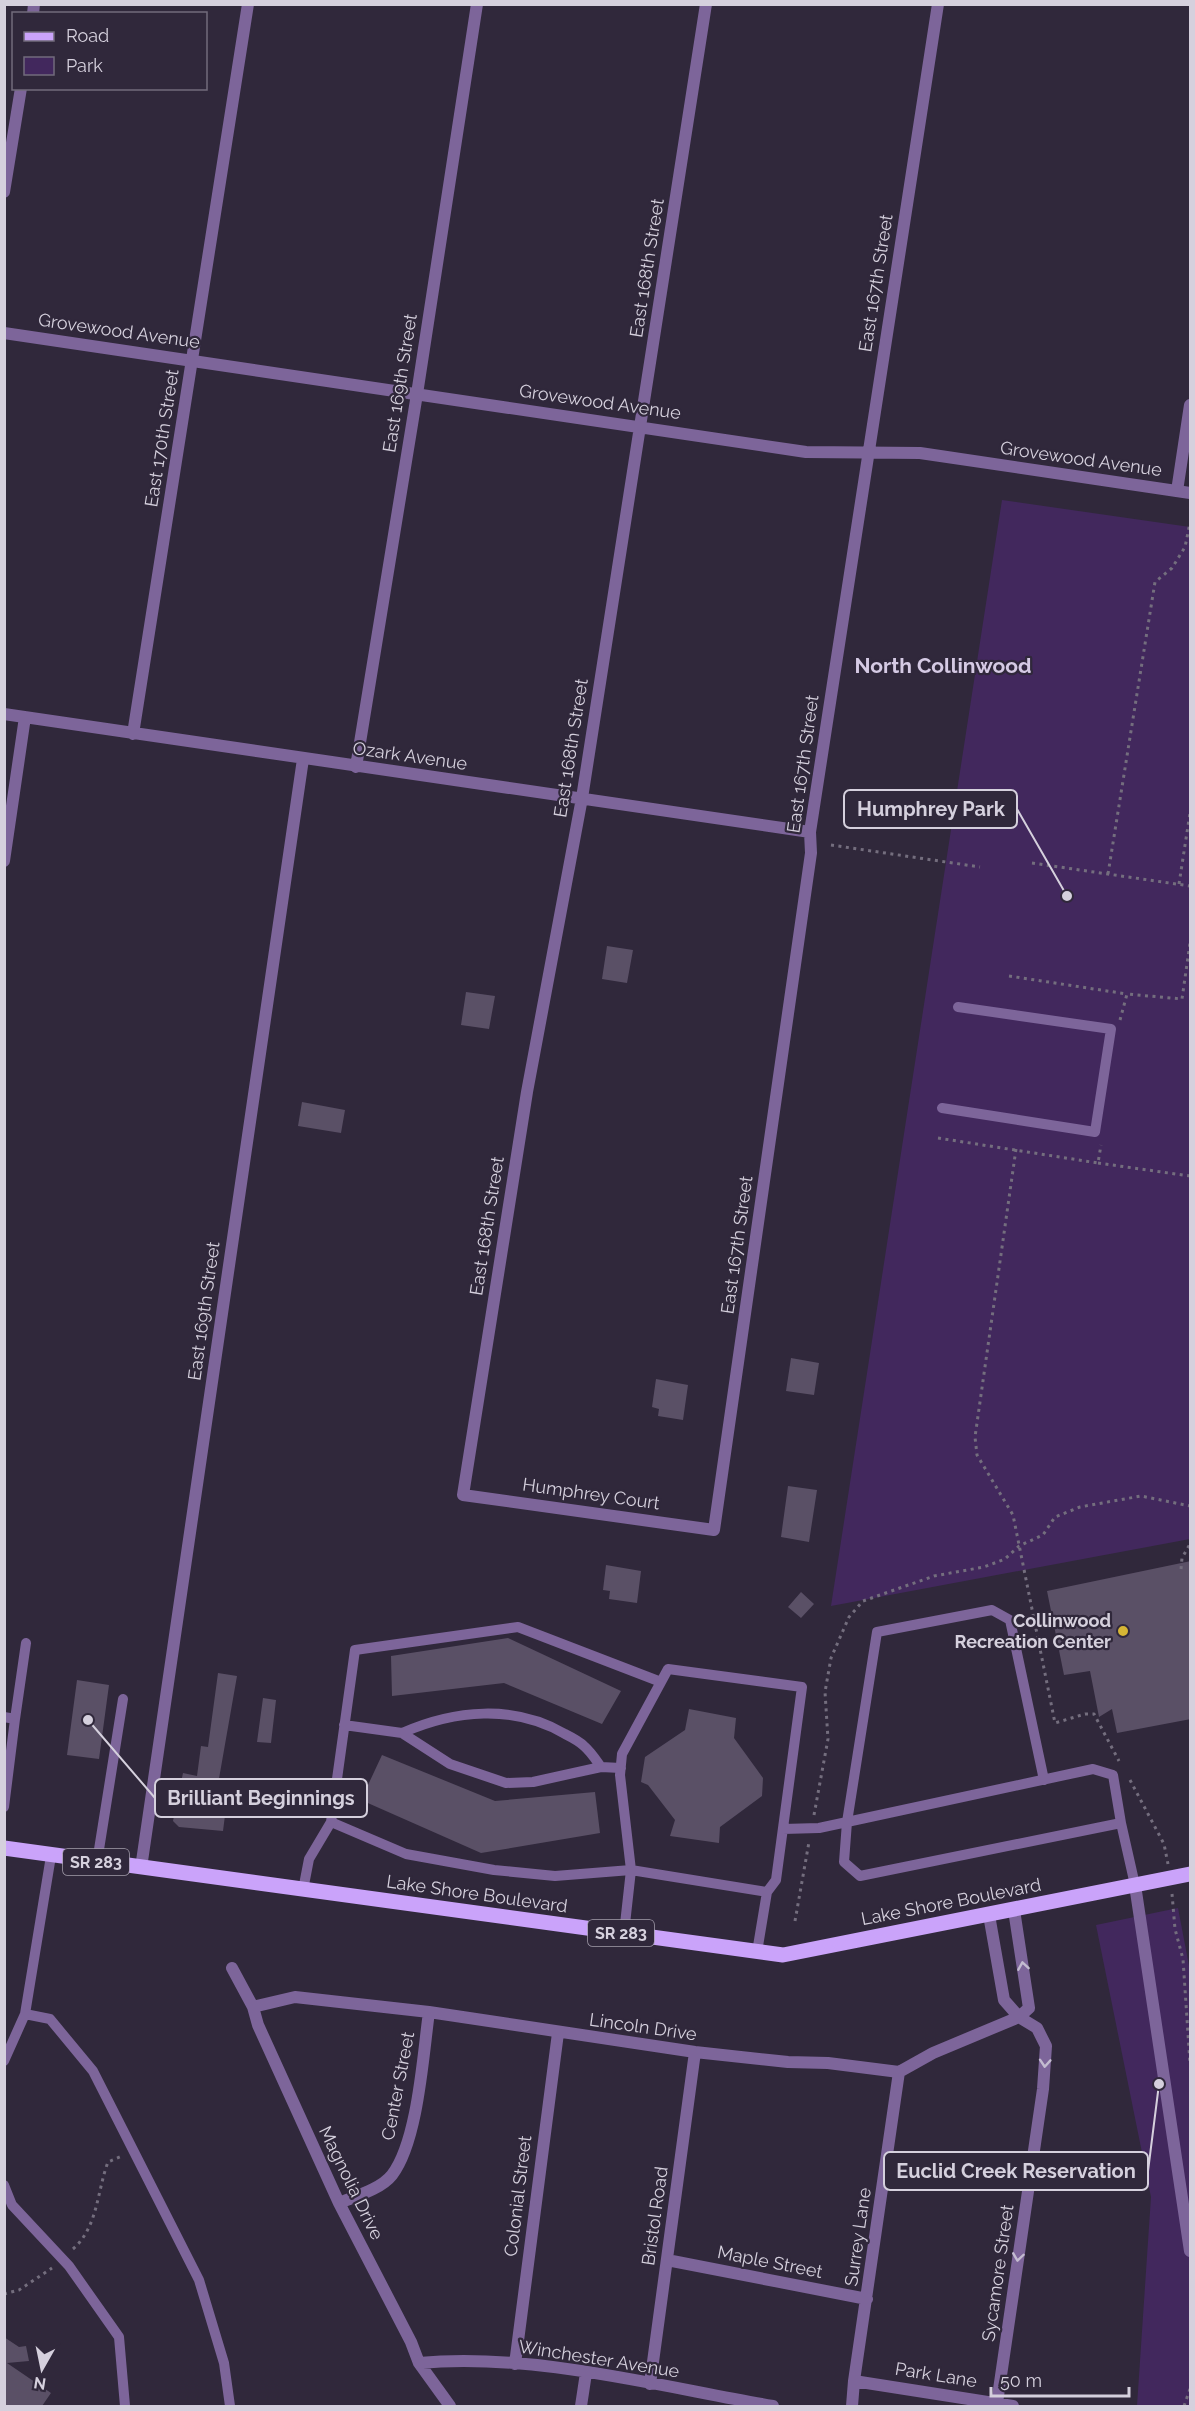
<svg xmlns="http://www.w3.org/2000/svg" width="1195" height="2411" viewBox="0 0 1195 2411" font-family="Raleway,sans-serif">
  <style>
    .green { fill: #42285d }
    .building { fill: #5a5066 }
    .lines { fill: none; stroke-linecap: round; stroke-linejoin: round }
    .path { stroke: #746e7e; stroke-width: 3; stroke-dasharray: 3 4.5; stroke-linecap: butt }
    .service { stroke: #7d659a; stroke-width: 10 }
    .minor { stroke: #7d659a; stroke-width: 12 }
    .primary { stroke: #caa3fa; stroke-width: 15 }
    .oneway { stroke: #c3bbd0 }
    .poi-dot { fill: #d5b535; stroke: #30283b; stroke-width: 2 }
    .labels { text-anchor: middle; stroke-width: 4.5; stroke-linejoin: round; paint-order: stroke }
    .shield { fill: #30283b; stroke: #a49eac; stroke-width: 1.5 }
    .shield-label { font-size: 16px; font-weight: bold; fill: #d5d0dd }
    .street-label { font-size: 18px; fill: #d5d0dd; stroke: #30283b }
    .poi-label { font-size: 18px; font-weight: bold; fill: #d5d0dd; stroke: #30283b; text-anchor: end }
    .quarter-label { font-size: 21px; font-weight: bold; fill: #d5cae4; stroke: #30283b }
    .leader { fill: none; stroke: #d5d0dd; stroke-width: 2 }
    .callout-dot { fill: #d5d0dd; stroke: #30283b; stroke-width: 2 }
    .callout { fill: #30283b; stroke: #d5d0dd; stroke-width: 2 }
    .callout-label { font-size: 20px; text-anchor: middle; font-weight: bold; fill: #d5d0dd }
  </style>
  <rect width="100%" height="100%" fill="#30283b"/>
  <!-- green -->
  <path class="green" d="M1002,500L1190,527V1539L831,1606Z
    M1178,1908L1190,1971V2406H1137L1151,2197L1096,1925Z"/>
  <!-- building -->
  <path class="building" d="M607,946L633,950L627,983L602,979Z
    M466,992L495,996L489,1029L461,1025Z
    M302,1102L345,1110L341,1133L298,1126Z
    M791,1358L819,1363L814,1395L786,1391Z
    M656,1379L688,1385L683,1420L658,1416L659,1409L652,1407Z
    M788,1486L817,1490L809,1542L781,1537Z
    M1191,1561V1719L1117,1733L1112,1709L1099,1717L1090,1671L1064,1675L1047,1591Z
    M606,1565L641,1571L637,1603L609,1599L610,1591L603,1590Z
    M801,1592L814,1604L801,1618L788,1607Z
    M508,1638L621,1691L602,1724L504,1683L392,1696L391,1656Z
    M218,1673L237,1676L217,1790L228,1792L223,1831L179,1827L173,1821L183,1773L197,1776L201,1746L208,1747Z
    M77,1680L109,1685L99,1759L67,1755Z
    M263,1698L276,1700L271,1743L257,1742Z
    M689,1709L736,1718L734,1738L763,1778L762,1796L720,1827L719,1843L670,1836L675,1820L648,1785L641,1782L645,1757L685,1730Z
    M382,1755L495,1801L595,1792L600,1833L481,1853L361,1800Z
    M4,2337L19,2347L26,2346L29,2361L7,2363L51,2393L42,2406H4Z"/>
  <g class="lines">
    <!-- path -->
    <path class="path" d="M831,845L980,867
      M1032,863L1190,886
      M1108,874L1155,582L1172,568L1185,547L1190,523
      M1179,884L1190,813
      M1009,976L1127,994
      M1120,1020L1127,994L1182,999L1190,943
      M938,1138L1098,1163L1101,1145
      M1016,1149L975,1437L977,1455L1013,1515L1055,1723L1085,1714H1094L1119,1761
      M1098,1163L1190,1176
      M1181,1569L1182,1558L1190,1544
      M1130,1780L1164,1844L1168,1864
      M814,1815L828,1739L825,1692L831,1658L849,1617L863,1601L934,1576L984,1567L1005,1559L1019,1546L1043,1535L1055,1517L1080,1507L1141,1496L1190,1506
      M1172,1894L1175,1929L1183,1959L1190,2064
      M795,1921L809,1842
      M73,2249C98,2227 97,2191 108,2162L122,2156
      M4,2294L19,2290L52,2268
      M1184,2406L1190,2389"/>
    <!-- service -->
    <path class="service" d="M942,1108L1095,1132L1111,1029L958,1007
      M4,1717L15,1719L4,1807
      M15,1719L26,1643
      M344,1725L402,1733L450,1764L506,1783L533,1782L601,1767L621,1768
      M402,1733C454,1710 514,1704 565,1734C571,1737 579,1741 584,1746C591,1752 596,1760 601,1767
      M331,1822L406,1854L494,1870L555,1876L631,1870L767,1892
      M1121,1823L1135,1885
      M783,1829L819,1828L847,1822L1093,1769L1113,1775L1121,1823L860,1876L844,1862L847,1822L877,1632L992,1610L1010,1620L1044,1780
      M97,1862L123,1699
      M303,1890L309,1859L331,1822L355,1650L518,1627L661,1682
      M624,1933L631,1870L620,1775L622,1754L668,1669L802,1687L776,1880L767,1892L757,1952
      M25,2014L50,2019L93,2071L199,2280L224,2363L230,2406
      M4,2061L25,2014L51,1856
      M4,2185L12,2205L69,2266L119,2337L125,2406"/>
    <!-- minor -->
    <path class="minor" d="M706,4L582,798L527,1092L463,1495L714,1530L811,853L810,832L938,4
      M33,14L34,4
      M4,192L21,88
      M4,333L806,452L920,453L1190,493
      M1177,491L1190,405
      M4,714L810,832
      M133,734L248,4
      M356,767L417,394L477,4
      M4,861L25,717
      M141,1868L303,759
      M1135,1885L1190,2251
      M989,1915L1004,2000L1019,2017L1037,2028L1046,2046L1043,2089L997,2403
      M232,1968L253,2007L258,2025L339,2203L411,2342L419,2363L450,2406
      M253,2007L295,1997L429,2012L695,2052L788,2062L828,2063L899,2072L933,2053L1019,2017L1029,2008L1014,1910
      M339,2203C356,2196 381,2189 392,2175C418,2141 423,2055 429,2012
      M667,2260L867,2299
      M419,2363C532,2352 662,2387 773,2406
      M515,2364L558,2033
      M854,2381L1013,2406
      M650,2384L695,2052
      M581,2406L586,2373
      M852,2406L854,2381L899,2072"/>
    <!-- primary -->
    <path class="primary" d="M4,1848L783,1955L1190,1874"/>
  </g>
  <!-- one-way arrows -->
  <defs><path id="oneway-chevron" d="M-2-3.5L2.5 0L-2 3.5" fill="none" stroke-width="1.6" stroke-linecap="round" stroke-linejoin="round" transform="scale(1.5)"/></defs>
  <g class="oneway">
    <use href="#oneway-chevron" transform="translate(1023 1966) rotate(-99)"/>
    <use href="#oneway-chevron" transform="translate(1045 2063) rotate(94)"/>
    <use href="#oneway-chevron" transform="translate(1018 2257) rotate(98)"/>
  </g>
  <!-- markers -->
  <circle class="poi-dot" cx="1123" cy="1631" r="6"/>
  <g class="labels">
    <!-- shield labels -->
    <g class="shield">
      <rect x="63" y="1849" width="66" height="26" rx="4.5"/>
      <rect x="588" y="1920" width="66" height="26" rx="4.5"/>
    </g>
    <g class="shield-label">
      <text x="96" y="1868">SR 283</text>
      <text x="621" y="1939">SR 283</text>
    </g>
    <!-- street labels -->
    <g class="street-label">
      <text transform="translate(647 268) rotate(-81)" y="6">East 168th Street</text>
      <text transform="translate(876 283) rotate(-81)" y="6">East 167th Street</text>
      <text transform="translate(119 331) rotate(8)" y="6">Grovewood Avenue</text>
      <text transform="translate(400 383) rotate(-81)" y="6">East 169th Street</text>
      <text transform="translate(600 402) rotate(8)" y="6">Grovewood Avenue</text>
      <text transform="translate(162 438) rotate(-81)" y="6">East 170th Street</text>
      <text transform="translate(1081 459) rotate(8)" y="6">Grovewood Avenue</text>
      <text transform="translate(571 748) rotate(-81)" y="6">East 168th Street</text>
      <text transform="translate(410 756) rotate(8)" y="6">Ozark Avenue</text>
      <text transform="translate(803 764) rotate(-82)" y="6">East 167th Street</text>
      <text transform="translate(487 1226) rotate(-81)" y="6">East 168th Street</text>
      <text transform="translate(737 1245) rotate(-82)" y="6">East 167th Street</text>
      <text transform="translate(204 1311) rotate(-82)" y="6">East 169th Street</text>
      <text transform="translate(591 1494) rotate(8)" y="6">Humphrey Court</text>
      <text transform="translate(477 1894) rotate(8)" y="6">Lake Shore Boulevard</text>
      <text transform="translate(951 1902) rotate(-11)" y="6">Lake Shore Boulevard</text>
      <text transform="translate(643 2027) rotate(8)" y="6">Lincoln Drive</text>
      <text transform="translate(398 2086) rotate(-79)" y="6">Center Street</text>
      <text transform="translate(351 2183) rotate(64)" y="6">Magnolia Drive</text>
      <text transform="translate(518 2196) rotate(-83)" y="6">Colonial Street</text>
      <text transform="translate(655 2216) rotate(-82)" y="6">Bristol Road</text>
      <text transform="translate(858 2237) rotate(-82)" y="6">Surrey Lane</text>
      <text transform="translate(770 2262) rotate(11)" y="6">Maple Street</text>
      <text transform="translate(998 2273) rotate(-82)" y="6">Sycamore Street</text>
      <text transform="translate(599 2359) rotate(9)" y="6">Winchester Avenue</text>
      <text transform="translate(936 2375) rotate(9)" y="6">Park Lane</text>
    </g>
    <!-- poi labels -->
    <g class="poi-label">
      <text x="1111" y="1627">Collinwood<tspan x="1111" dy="21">Recreation Center</tspan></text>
    </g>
    <!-- quarter labels -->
    <g class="quarter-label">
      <text x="943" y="673">North Collinwood</text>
    </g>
  </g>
  <!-- callouts -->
  <path class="leader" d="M1067 896L1017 809M88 1720L155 1798M1159 2084L1148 2171"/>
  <g class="callout-dot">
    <circle cx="1067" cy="896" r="6"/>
    <circle cx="88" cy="1720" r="6"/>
    <circle cx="1159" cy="2084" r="6"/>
  </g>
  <g class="callout">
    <rect x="844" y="790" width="173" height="38" rx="6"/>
    <rect x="155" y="1779" width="212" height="38" rx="6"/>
    <rect x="884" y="2152" width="264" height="38" rx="6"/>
  </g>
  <g class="callout-label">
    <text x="931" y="816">Humphrey Park</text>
    <text x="261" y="1805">Brilliant Beginnings</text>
    <text x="1016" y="2178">Euclid Creek Reservation</text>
  </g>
  <!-- border -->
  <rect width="1195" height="2411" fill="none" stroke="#d5d0dd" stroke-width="12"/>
  <!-- legend -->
  <rect x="12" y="12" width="195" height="78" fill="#30283b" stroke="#726b7c" stroke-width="1.5"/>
  <rect x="24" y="32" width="30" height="9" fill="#caa3fa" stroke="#726b7c" stroke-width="1.5"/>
  <text x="66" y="42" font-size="18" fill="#d5d0dd">Road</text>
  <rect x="24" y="57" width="30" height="18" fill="#42285d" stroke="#726b7c" stroke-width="1.5"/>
  <text x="66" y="72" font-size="18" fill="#d5d0dd">Park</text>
  <!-- north arrow -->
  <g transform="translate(42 2369) rotate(189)" stroke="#30283b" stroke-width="4.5" paint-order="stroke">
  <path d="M0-4.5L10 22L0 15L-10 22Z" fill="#d5d0dd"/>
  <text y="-9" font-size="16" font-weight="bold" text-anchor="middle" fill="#d5d0dd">N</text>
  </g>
  <!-- scale -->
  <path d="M991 2387v9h138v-9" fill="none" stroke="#d5d0dd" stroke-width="3"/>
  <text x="1000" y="2387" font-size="18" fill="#d5d0dd" stroke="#30283b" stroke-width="4.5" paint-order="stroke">50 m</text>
</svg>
